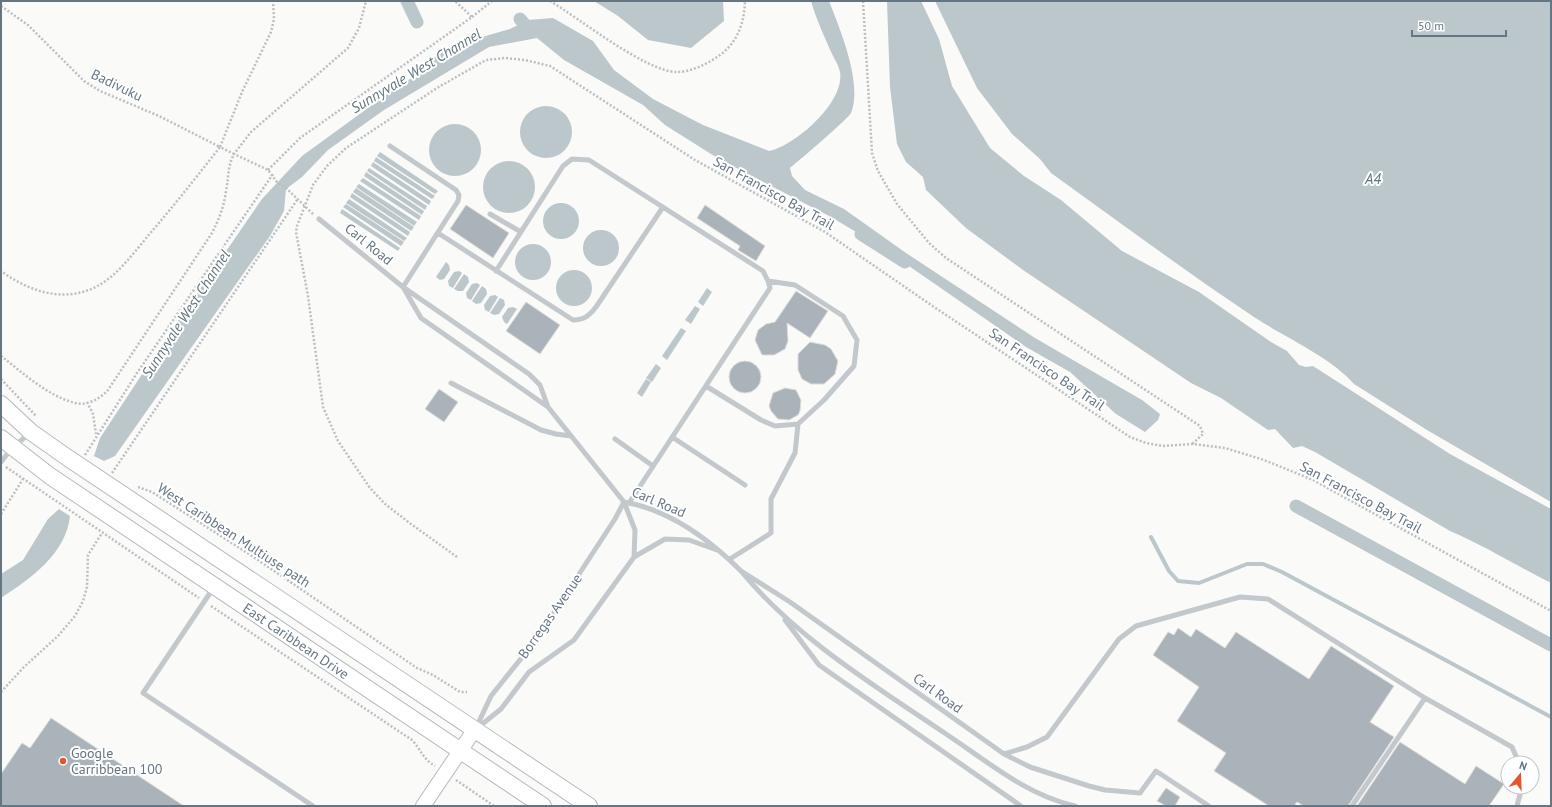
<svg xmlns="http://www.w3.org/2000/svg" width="1552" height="807" viewBox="0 0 1552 807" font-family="'PT Sans',sans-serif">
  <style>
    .water { fill: #bbc7cb }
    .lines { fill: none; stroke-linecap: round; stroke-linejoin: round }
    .stream { stroke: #bbc7cb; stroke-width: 4 }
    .canal { stroke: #bbc7cb; stroke-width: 13 }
    .building { fill: #aab3b9; stroke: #dcdcda }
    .secondary-casing { stroke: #b3babf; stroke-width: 16 }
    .primary-casing { stroke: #b5babe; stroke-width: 18 }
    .path { stroke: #bbbfc2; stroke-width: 2.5; stroke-dasharray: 2 2; stroke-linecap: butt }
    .lane { stroke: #c3c8cc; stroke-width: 5 }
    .secondary { stroke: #fff; stroke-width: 14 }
    .primary { stroke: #fff; stroke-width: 16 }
    .poi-dot { fill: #e4572e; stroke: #fff; stroke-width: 1.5 }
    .labels { text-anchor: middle; stroke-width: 4; stroke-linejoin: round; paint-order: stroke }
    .street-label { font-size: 14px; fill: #657683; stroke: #fff }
    .poi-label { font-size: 14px; fill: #657683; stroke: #fff; text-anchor: start }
    .water-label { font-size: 15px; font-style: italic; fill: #60757c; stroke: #fff }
  </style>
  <rect width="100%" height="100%" fill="#fafaf8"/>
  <!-- water -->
  <path class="water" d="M594,1H723L724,21L691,48L648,40L618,16Z
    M811,1H829C840,29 863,84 851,113C848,119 800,160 790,168L792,176L805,190L844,209L906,253L1035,338L1142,400L1160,414L1158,420L1145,432L1116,414L1070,372L1026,347L883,248L831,217L719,159L665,125L643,105L564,60L537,38L489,47L384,110L328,150L302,177L286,189L284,211L270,236L115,456L104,461L94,456L100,438L156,353L262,199L302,156L390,92L433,64V58L454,45L510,29L528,20L553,18L593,41L614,70L653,99L703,125L769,151C796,145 845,102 840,72C839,66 834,58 831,52C824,35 816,19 811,1Z
    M887,1H921L939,39L952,86L990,148L1024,176L1061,200L1122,251L1199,292L1271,342L1287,351L1299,365L1306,367L1313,366L1450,454L1551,509V583C1517,566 1485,546 1450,531L1315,452L1302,446L1293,448L1275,429L1268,430L1221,398L1191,383L1023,270L966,228L926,190L923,177L906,162L897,144L890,87Z
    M935,1H1551V502L1427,430L1354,384C1331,357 1284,337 1254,317C1185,271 1118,221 1051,173L1040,159L1012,134L977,88Z
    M520 132a26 26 0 1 1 52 0a26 26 0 1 1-52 0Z
    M429 150a26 26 0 1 1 52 0a26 26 0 1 1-52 0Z
    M380,152L438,191L435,194L377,156Z
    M376,157L435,196L432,199L374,161Z
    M483 187a26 26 0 1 1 52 0a26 26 0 1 1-52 0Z
    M373,162L431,201L429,205L371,166Z
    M369,168L427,206L425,210L367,171Z
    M366,172L424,211L422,215L364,176Z
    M363,178L421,216L419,220L360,181Z
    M359,184L417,222L414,226L356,187Z
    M356,188L414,227L411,231L353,192Z
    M352,193L410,232L408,236L350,197Z
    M349,199L407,238L404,241L346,203Z
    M543 221a18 18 0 1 1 36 0a18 18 0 1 1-36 0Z
    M346,204L404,242L401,246L343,207Z
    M342,209L400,248L398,251L340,213Z
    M583 248a18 18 0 1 1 36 0a18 18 0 1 1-36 0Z
    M515 262a18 18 0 1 1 36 0a18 18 0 1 1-36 0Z
    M446,262L449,265L450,270L444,279L440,280L436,277Z
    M556 288a18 18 0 1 1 36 0a18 18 0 1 1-36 0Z
    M459,271L462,273L453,288L449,286L448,281L454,272Z
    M464,274L468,277L469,282L463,291H458L454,289Z
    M477,283L480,285L471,300L467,298L466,293L472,284Z
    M482,286L486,289L487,294L481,303L476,304L472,301Z
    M707,288L712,292L703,306L698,302Z
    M495,295L498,297L489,312L485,310L484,305L490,296Z
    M500,298L504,300L505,305L499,314L494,315L490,313Z
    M695,306L700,309L691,324L685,320Z
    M513,307L517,309L507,324L504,322L502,317L508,308Z
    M681,328L686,331L667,360L662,356Z
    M656,364L661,368L652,382L646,378Z
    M646,379L651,382L642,397L637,393Z
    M59,509L70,516C66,554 30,579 1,598V574L23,560L48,519Z"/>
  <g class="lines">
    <!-- stream -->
    <path class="stream" d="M1151,537L1169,571L1178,581L1199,583L1247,564H1263L1282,572L1551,717"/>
    <!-- canal -->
    <path class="canal" d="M407,1L417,22
      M520,19L527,27
      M861,234L905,262
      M1296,506L1551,645"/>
  </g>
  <!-- building -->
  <path class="building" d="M466,205L509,233L493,258L450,229Z
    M705,205L765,246L756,261L738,250L740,246L697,218Z
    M796,291L828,311L810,338L787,323L788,341L785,349L774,355H762L755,340L758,330L766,324L775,322Z
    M526,302L560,325L540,354L506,331Z
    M810,342L825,345L831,349L838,361L835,374L824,384H811L802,379L798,370V354Z
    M729 377a16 16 0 1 1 32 0a16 16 0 1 1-32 0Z
    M785,388L796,390L801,400L800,411L798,415L789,420L778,419L771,411L769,406L773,393Z
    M439,389L458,402L444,422L425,409Z
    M1178,628L1191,637L1196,629L1225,648L1236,632L1309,679L1331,646L1394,686L1370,722L1394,737L1348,806H1304L1297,802L1294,806H1269L1214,771L1226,753L1177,721L1199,687L1153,655L1168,632L1174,635Z
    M51,718L184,806H1V774L22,743L30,748Z
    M1400,742L1465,784L1476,766L1504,784L1489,806H1357Z
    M1166,788L1180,797L1175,806H1166L1157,801Z"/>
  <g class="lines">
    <!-- secondary casing -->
    <g class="secondary-casing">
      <path id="secondary" d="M423,806L475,729"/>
    </g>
    <!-- primary casing -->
    <g class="primary-casing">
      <path id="primary" d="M1,404L31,432L68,458L589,806
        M1,438L50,476L543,806"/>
    </g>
    <!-- path -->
    <path class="path" d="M550,1C579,18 646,72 677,72C689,72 703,66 714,59C736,46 744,26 745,1
      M863,1L872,153L878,171L897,204L929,243L946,258L1200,426L1203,434L1192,444
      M1,6L28,25L84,81L100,91L159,116L220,147C198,175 176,203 153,230C140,245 127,263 112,276C77,306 35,296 1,271
      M472,17L492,1
      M268,170L300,138L472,17L455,1
      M313,214L287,189L277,182L268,170L234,154L251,132L348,48L359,28L366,1
      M1,356C23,373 48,396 75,403C87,406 100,399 108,390L212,233C219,219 224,207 226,191C229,177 227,168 234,154L220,147L242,92L271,32L274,19L273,1
      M1,379L36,416
      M87,402L93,414L96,434
      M85,455L137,373L273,174
      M6,467L199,598
      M112,473L297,200
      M138,487L152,492L252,556L417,668L433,675L460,692H467
      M1,514L23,479
      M457,557L411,524L385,504L370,488L338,441L323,407L308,296L296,232L297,226L313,185L327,166L346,148L437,88L486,60L505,58L525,60L550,66L695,160L825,232L934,307L1130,437L1146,443L1163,446L1192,444L1225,448L1264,460L1313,480L1551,611
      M211,606L412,740C422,751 422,758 435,766
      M1,692L24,667L58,636L75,616L83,601L87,587L88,555L102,533
      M456,780L494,806"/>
    <!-- lane -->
    <path class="lane" d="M390,146L456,190L459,195L458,201L403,287
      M490,214L521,232
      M319,219L403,287L529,374L540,385L548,407
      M438,233L573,320C584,320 589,316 596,307L663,207
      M496,271L563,166L572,159L589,160L763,271L768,281L770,288L629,503
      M403,287L421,318L548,407L624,502C670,510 709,539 741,571
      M451,383L541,430L556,434L571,436
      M706,386L761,420L775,426L798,424
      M672,437L745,485
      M615,439L653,466
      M1,462L12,448L30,433
      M624,502L635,530L634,557
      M730,559L771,533V499L795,453L798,424L824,400L854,366L857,340L843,316L795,285L768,281
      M214,587L143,693L313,806
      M785,620L819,665L1021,806
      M476,728L491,696L536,640L615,519L624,502
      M476,729L501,709L529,672L574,640L634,557L665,539L689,540L717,550
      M1004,754L1027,747L1047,737L1119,639L1136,626L1240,597L1268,599L1425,698L1512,747L1519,763
      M1075,806C1026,795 987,761 946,734C875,686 796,638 741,571L790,602L1004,754L1030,767L1089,786L1105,790L1140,793L1156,771L1209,806
      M1352,806L1425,698
      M1517,806L1522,787"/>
    <!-- secondary -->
    <use href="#secondary" class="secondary"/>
    <!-- primary -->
    <use href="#primary" class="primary"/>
  </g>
  <!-- markers -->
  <circle class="poi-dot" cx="63" cy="761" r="4"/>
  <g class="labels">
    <!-- street labels -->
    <g class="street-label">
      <text transform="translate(117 85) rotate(26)" y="5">Badivuku</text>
      <text transform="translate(774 193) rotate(29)" y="5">San Francisco Bay Trail</text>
      <text transform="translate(369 244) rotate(39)" y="5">Carl Road</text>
      <text transform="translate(1047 369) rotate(34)" y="5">San Francisco Bay Trail</text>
      <text transform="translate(1361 497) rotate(28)" y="5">San Francisco Bay Trail</text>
      <text transform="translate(659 502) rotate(23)" y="5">Carl Road</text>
      <text transform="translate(234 535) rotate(33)" y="5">West Caribbean Multiuse path</text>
      <text transform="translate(550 616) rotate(-55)" y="5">Borregas Avenue</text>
      <text transform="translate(296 641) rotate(34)" y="5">East Caribbean Drive</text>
      <text transform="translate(938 693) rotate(36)" y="5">Carl Road</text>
    </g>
    <!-- poi labels -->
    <g class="poi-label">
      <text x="71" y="758">Google<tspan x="71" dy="16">Carribbean 100</tspan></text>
    </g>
    <!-- water labels -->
    <g class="water-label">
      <text transform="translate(416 71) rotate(-31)" y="5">Sunnyvale West Channel</text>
      <text x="1373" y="184">A4</text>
      <text transform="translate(186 314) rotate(-57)" y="5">Sunnyvale West Channel</text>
    </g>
  </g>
  <!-- border -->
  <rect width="1552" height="807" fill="none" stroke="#657683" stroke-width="4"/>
  <!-- north arrow -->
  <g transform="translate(1520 775) rotate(19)"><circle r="19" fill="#ffffff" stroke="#c1c8cd"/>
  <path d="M0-3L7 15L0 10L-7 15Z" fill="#e4572e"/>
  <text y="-6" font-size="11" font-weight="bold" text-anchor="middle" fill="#657683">N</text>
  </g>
  <!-- scale -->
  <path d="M1412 30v6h94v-6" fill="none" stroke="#657683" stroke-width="2"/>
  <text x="1418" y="30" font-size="12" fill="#657683" stroke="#ffffff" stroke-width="3" paint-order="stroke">50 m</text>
</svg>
